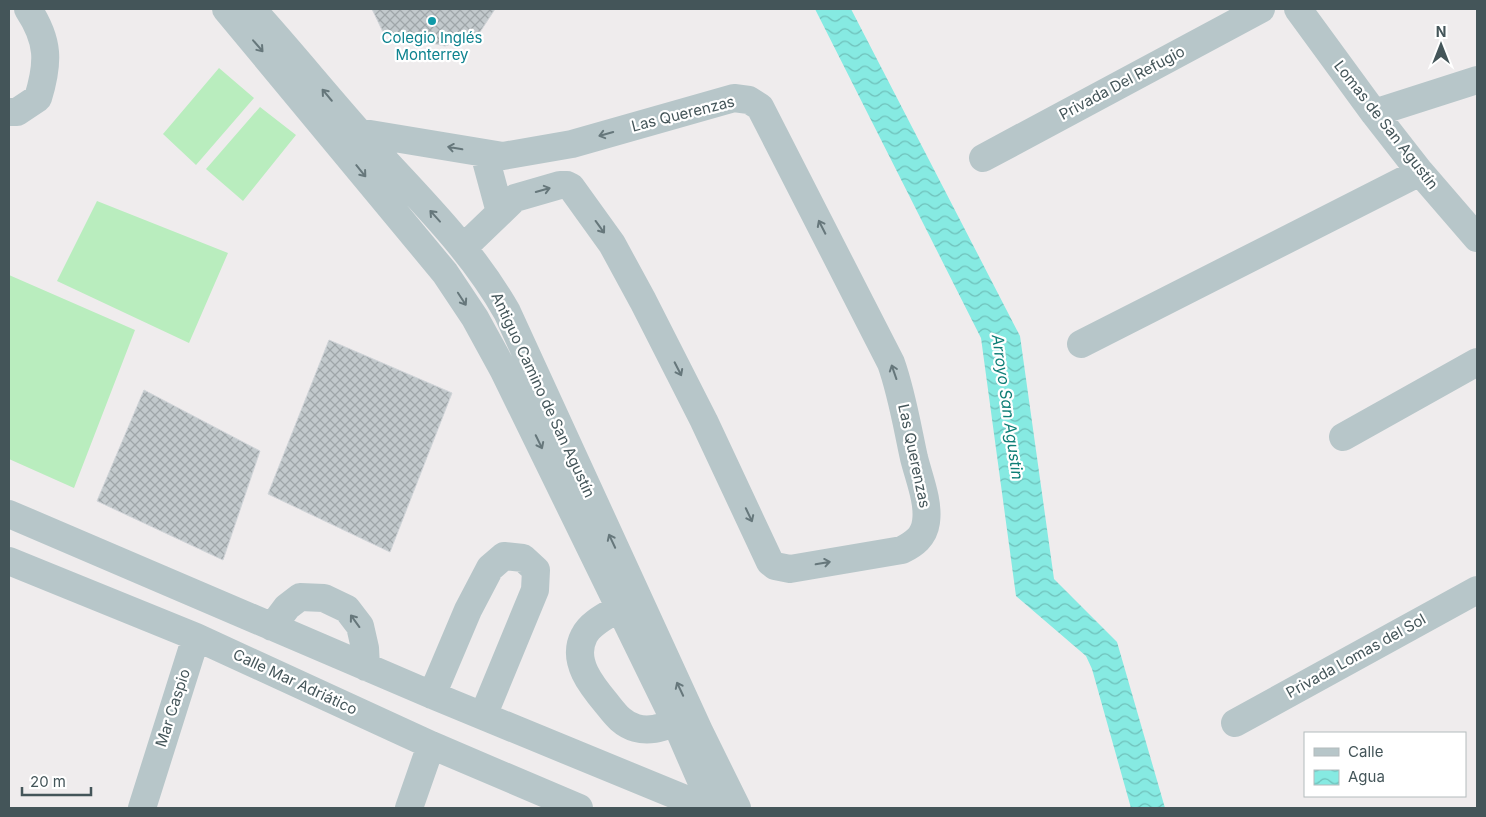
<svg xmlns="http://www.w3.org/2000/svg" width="1486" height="817" viewBox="0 0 1486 817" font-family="Inter,sans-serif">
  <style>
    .pitch { fill: #b9edbe }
    .water { fill: url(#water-waves) }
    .building { fill: url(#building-cross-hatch); stroke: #d0d4d8 }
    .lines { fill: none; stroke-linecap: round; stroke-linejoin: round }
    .minor { stroke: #b7c6c9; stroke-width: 28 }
    .oneway { stroke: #66777b }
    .culture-dot { fill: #0f9aa8; stroke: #fff; stroke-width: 2 }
    .labels { text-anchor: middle; stroke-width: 4.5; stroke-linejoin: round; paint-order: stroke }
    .culture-label { font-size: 15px; fill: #0d838f; stroke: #fff }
    .street-label { font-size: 15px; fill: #445559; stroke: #fff }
    .water-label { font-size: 16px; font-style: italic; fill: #0e7e76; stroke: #fff }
  </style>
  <defs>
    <pattern id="water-waves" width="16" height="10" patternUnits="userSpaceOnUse" patternTransform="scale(1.25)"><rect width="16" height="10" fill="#86eae2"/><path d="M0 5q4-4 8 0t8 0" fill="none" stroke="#6fc0ba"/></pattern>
    <pattern id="building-cross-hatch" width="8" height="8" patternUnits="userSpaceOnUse" patternTransform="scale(1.25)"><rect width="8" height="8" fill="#c2c9cc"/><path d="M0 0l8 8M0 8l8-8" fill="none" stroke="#9fa6a9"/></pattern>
  </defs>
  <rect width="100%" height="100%" fill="#efeced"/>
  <!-- pitch -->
  <path class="pitch" d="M219,68L254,98L196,165L163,134Z
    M260,107L296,135L243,201L206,169Z
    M97,201L228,253L189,343L57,281Z
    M9,275L135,330L74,488L9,459Z"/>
  <!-- water -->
  <path class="water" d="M815,9H851L1020,336L1054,579L1117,642L1165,808H1131L1092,669L1086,656L1016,596L981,338Z"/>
  <!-- building -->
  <path class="building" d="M372,9H495L478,35L445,46L383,32Z
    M329,340L452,393L390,552L268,494Z
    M144,390L260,451L223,560L97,501Z"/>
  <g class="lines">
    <!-- minor -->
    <path class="minor" d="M226,9L445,273L475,318L504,371L676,723L713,808
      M252,9C293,54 331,102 372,147C420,199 472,250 507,312L700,733L737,808
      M1298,9L1374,113L1420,172L1477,238
      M9,112H17L38,98C49,62 49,41 28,9
      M1374,113L1477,80
      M358,132L503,156L572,144L734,98L749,100L760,107L891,363C902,394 907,426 914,458C919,478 929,502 926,522C924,537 914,544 902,550L790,569L775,566L770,562L704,421L643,301L612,244L571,187L567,185H560L515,198L463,248
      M484,153L500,212
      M983,158L1261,9
      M1081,344L1420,172
      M1343,437L1477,362
      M9,514L432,695L707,808
      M9,561L196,637L431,745L579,808
      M619,608C608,615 590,623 584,636C571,661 592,686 607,704C615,714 622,724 636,728C650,732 663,727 676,723
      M272,627L287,607L300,597L324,598L347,609L360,626L365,648L366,667
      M432,695L468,610L490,568L504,556L523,558L536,570L535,590L483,716
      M1235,723L1477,590
      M142,808L196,637
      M409,808L431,745"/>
  </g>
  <!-- one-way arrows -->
  <defs><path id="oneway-shaft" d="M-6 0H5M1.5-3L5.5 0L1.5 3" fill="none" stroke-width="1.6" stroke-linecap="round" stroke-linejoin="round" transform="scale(1.25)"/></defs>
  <g class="oneway">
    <use href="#oneway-shaft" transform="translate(258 46) rotate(49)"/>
    <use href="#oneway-shaft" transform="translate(327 95) rotate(-130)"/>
    <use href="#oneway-shaft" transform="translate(606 134) rotate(164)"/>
    <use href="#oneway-shaft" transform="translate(455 148) rotate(-170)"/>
    <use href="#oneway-shaft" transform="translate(361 171) rotate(51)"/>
    <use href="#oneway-shaft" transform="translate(543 190) rotate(-16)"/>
    <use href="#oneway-shaft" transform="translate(435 216) rotate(-132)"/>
    <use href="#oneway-shaft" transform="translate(600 227) rotate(54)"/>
    <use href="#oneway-shaft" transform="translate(822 227) rotate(-117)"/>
    <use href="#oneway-shaft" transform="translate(462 299) rotate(57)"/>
    <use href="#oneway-shaft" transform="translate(678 369) rotate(63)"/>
    <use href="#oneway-shaft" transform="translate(894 372) rotate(-109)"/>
    <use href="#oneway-shaft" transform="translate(539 442) rotate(64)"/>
    <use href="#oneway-shaft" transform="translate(749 515) rotate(65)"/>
    <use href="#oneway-shaft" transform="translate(612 541) rotate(-115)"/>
    <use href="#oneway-shaft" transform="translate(823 563) rotate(-10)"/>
    <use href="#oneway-shaft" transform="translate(355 621) rotate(-126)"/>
    <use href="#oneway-shaft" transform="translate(680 689) rotate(-115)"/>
  </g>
  <!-- markers -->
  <circle class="culture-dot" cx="432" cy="21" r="5"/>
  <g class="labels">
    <!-- culture labels -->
    <g class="culture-label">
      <text x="432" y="43">Colegio Inglés<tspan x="432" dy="17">Monterrey</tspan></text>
    </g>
    <!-- street labels -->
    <g class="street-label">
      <text transform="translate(1122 83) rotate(-28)" y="5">Privada Del Refugio</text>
      <text transform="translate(683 114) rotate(-14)" y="5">Las Querenzas</text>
      <text transform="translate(1386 125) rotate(52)" y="5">Lomas de San Agustín</text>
      <text transform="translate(543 395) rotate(65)" y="5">Antiguo Camino de San Agustín</text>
      <text transform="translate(914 456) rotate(78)" y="5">Las Querenzas</text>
      <text transform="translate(1356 656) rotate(-29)" y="5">Privada Lomas del Sol</text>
      <text transform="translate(295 682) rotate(25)" y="5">Calle Mar Adriático</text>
      <text transform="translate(173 708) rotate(-72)" y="5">Mar Caspio</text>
    </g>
    <!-- water labels -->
    <g class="water-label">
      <text transform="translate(1008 407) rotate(82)" y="6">Arroyo San Agustin</text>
    </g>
  </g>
  <!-- border -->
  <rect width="1486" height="817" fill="none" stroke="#445559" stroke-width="20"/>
  <!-- legend -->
  <rect x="1304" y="732" width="162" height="65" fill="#ffffff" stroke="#b4bbbd"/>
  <rect x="1314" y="748" width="25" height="8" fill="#b7c6c9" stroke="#b4bbbd"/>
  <text x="1348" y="757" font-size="15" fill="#445559">Calle</text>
  <rect x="1314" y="770" width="25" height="15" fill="url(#water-waves)" stroke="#b4bbbd"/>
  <text x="1348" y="782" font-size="15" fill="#445559">Agua</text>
  <!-- north arrow -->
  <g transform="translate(1441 45)" stroke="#ffffff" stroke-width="4" paint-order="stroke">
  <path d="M0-4L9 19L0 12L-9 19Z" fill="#445559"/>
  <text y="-8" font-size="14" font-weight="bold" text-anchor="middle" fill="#445559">N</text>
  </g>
  <!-- scale -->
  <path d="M22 787v8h69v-8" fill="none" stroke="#445559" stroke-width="2.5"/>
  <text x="30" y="787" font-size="15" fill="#445559" stroke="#ffffff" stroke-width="4" paint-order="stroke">20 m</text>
</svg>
